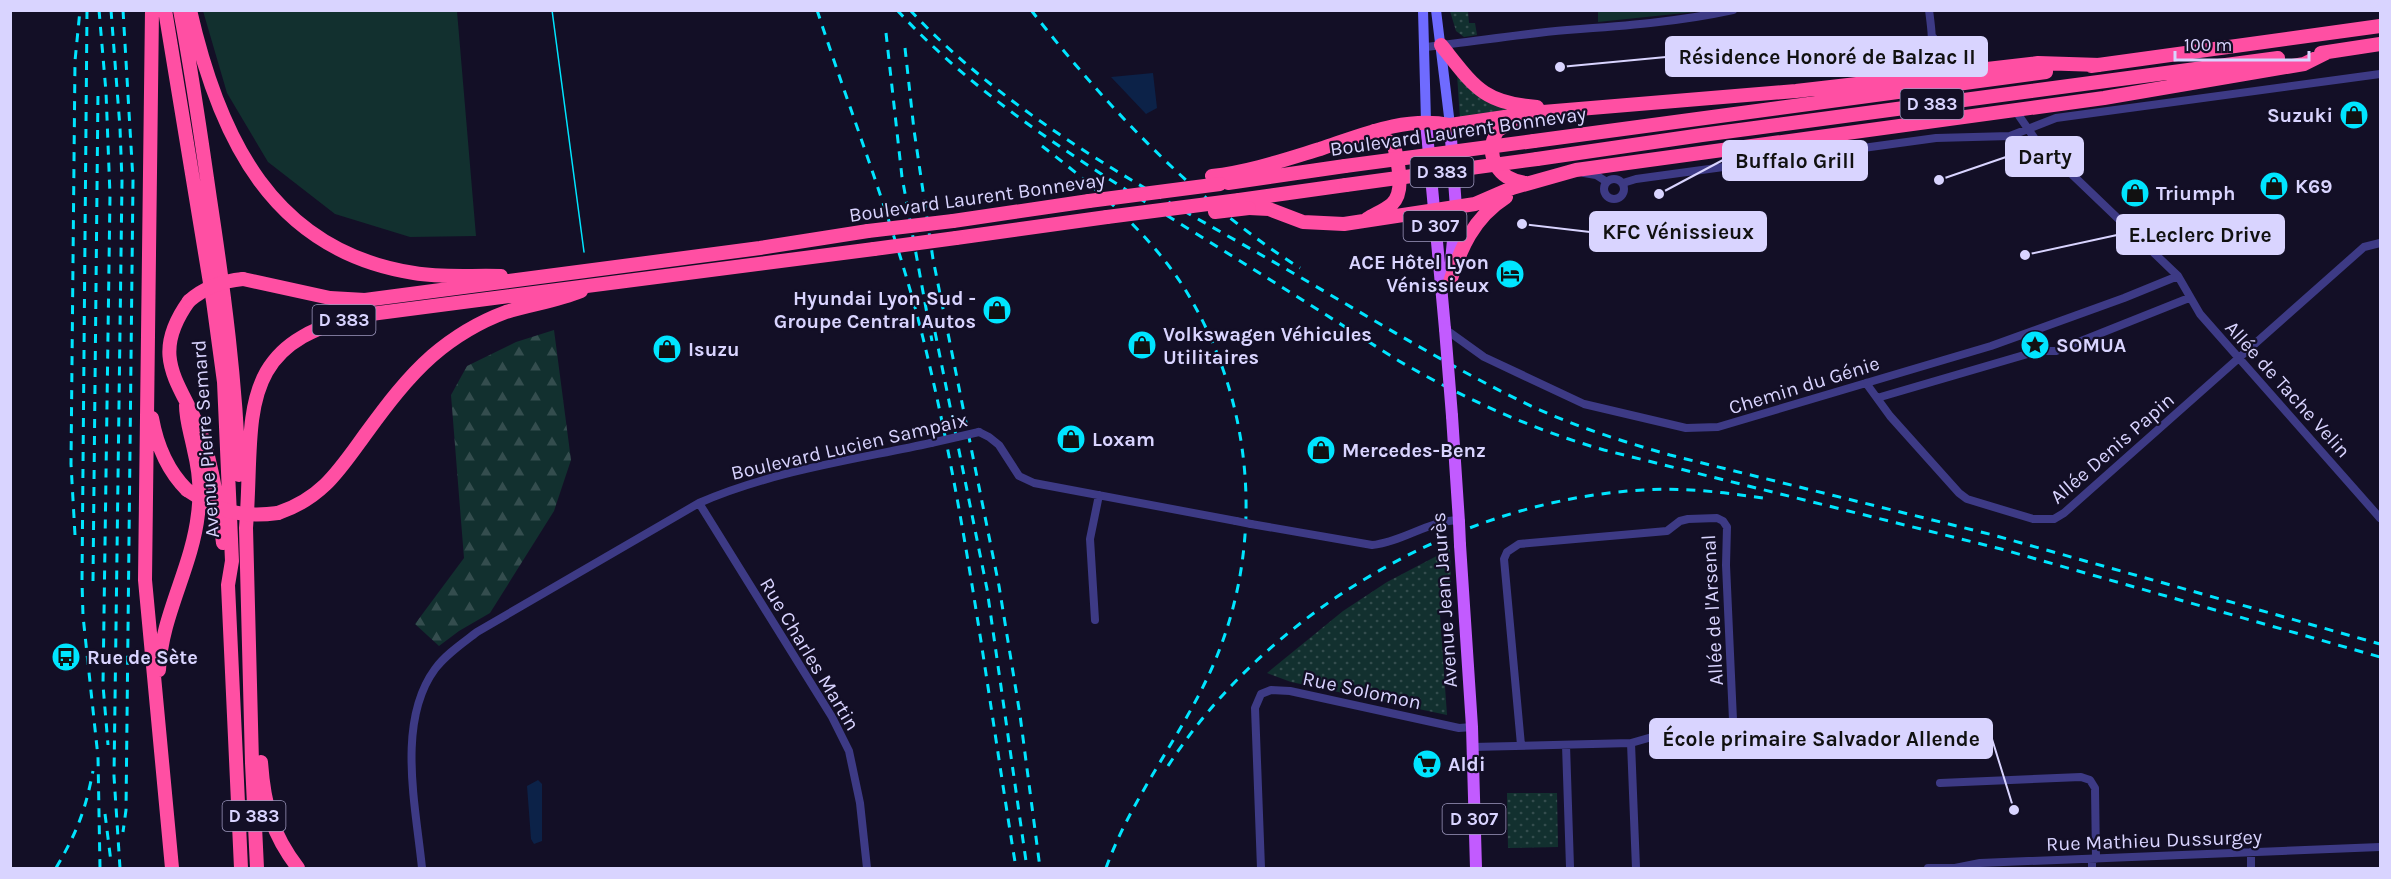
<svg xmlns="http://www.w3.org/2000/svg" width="2391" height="879" viewBox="0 0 2391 879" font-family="Karla,sans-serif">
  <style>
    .grass { fill: url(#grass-dots) }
    .forest { fill: url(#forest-firs) }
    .garden { fill: #12302f }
    .water { fill: #0c2248 }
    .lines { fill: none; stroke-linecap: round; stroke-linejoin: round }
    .street { stroke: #3d3a85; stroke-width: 8 }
    .secondary { stroke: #6f6bff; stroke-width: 10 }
    .primary { stroke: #c25bff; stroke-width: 12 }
    .highway { stroke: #ff4fa3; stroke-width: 14 }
    .tram { stroke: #00e5ff; stroke-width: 1.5 }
    .rail { stroke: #00e5ff; stroke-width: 3; stroke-dasharray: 9 8; stroke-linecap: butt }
    .street-bridge { stroke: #3d3a85; stroke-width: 8 }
    .primary-bridge { stroke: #c25bff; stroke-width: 12 }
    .highway-bridge { stroke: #ff4fa3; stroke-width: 14 }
    .labels { text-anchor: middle; stroke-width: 4.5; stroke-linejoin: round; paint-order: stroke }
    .shield { fill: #130f26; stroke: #9e99be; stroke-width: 1.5 }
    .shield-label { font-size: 18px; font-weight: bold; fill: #d9d4ff }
    .poi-label { font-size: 20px; font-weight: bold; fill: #d9d4ff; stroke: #130f26; text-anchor: start }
    .street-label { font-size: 20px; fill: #d9d4ff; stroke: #130f26 }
    .leader { fill: none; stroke: #d9d4ff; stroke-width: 2 }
    .callout-dot { fill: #d9d4ff; stroke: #130f26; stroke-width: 2 }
    .callout { fill: #d9d4ff; stroke: #d9d4ff; stroke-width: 2 }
    .callout-label { font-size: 21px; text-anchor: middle; font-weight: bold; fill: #111 }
  </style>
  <defs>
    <pattern id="grass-dots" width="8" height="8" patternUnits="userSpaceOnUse" patternTransform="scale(1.5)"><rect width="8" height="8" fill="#12302f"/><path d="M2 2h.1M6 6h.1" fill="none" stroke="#344d4e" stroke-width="1.8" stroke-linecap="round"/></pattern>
    <pattern id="forest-firs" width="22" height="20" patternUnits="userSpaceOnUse" patternTransform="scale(1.5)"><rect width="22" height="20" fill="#12302f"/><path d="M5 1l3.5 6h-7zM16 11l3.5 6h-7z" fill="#344d4e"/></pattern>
  </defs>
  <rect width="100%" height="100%" fill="#130f26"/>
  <!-- grass -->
  <path class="grass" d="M1450,11H1468L1469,23H1475L1477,35L1464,37L1456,31Z
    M1457,74L1512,110L1477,120L1461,134Z
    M1450,549L1451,583L1440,615L1447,715L1291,682L1267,673L1343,611L1387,582Z
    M1507,793H1557L1558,847L1508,848Z"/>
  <!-- forest -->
  <path class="forest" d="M554,330L571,460L554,511L490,613L459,631L439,646L415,624L464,558L451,395L467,366L516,342Z"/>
  <!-- garden -->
  <path class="garden" d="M1598,10H1704V11L1598,22Z
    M203,11H457L476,236L410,237L335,214L268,162L227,93Z"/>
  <!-- water -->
  <path class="water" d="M1153,73L1157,108L1146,114L1111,77Z
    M538,780L542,784V841L534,844L531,839L527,786Z"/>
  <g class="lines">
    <!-- street -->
    <path class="street" d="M1933,37C1947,56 1954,63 1979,64
      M1425,47C1472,42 1520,34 1567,30C1623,26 1678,22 1733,10
      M1901,73C1938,64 1933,42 1929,10
      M2015,110L2035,139L2178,276L2200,314L2380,518
      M1584,173L1596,175L1607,182
      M1604 189a10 10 0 1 1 20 0a10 10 0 1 1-20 0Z
      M1623,183L1636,179L1936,138L2010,136L2056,118L2380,74
      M1445,329L1484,357L1584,404L1686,428L1718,427L1991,346L2124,298L2178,276
      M1866,383L1890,416L1959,493L1967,499L2033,519H2054L2064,513L2364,247L2380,243
      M1877,398L2038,351H2056L2189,298
      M979,432L989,437L999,445L1019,476L1034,483L1236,521
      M699,503L832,717L849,751L860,803L867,868
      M1251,524L1372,545C1402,542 1428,521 1458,520
      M1095,620L1090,539L1099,495
      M1521,745L1504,559L1507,552L1519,544L1667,531L1680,521L1688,519L1717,518L1723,521L1727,527L1726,565L1733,720L1722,730L1652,737L1631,743L1636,868
      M1566,745L1570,867
      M1472,747L1631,743
      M1940,783L2081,777L2090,780L2095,788L2096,859
      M2251,852V868
      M2092,859V868
      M422,868C416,807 396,722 435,669C446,654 463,643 477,632L699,503C772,471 853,460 931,443
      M1261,868L1255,708L1261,694L1271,690L1290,691L1459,728L1472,727
      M1928,868H1955L1980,863L2380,847"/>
    <!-- secondary -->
    <path class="secondary" d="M1423,10L1426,122
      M1436,10L1450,125"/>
    <!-- primary -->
    <path class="primary" d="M1426,122L1445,329
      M1450,125L1456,208L1450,272
      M1452,416L1459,522
      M1460,545L1472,727L1476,868"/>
    <!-- highway -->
    <path class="highway" d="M152,10L145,580L172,868
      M165,10L213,301L224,382L232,561L228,585L241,868
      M180,10C192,73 201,136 210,199C224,291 236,382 239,475
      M190,10C219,137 272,251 414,273C443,278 472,275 501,276
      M1441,45C1474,86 1482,103 1537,107
      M2321,53L2380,44
      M2091,66L2380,26
      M1515,119L1497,131C1484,156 1498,180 1526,183
      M1534,141L2046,72
      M1537,159L1702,135L2278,58
      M1212,176C1249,172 1284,160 1320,149C1362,135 1405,116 1450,125L1531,113L1796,91L2038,63L2100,65
      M1228,183L1345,166
      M1239,200L1346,185
      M1249,208L1269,209L1303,222L1344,224L1475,204L1512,188L1576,170L2104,98L2304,64L2328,52
      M1367,219C1375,214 1385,210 1392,204C1406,191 1397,160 1394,145L1374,131
      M953,221L1089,201
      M956,238L1107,217
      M243,279L330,298L365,300L760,248L868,231
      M1449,285C1460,249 1473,218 1506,197
      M189,301C145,362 186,386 204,442C214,475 219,509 223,543
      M152,418C157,446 167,470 187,490
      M278,513C323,498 340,469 367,432C386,406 407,378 432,356C454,337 479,322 506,312C531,304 557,301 581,291
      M159,670C161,616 192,568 198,514C201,493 199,470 194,450C191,434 186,421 186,405
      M261,762C264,805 272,834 298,868
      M257,868L252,763L246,528C255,416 230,340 371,314L874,249"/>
    <!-- tram -->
    <path class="tram" d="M552,10L584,252"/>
    <!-- rail -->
    <path class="rail" d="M87,10L82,581L83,616L98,757L100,868
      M99,10L106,92L110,195L103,685L108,745
      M111,10L120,128L122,181L114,776L120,868
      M123,10L133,180L126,810L123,832
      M817,10C853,120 895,226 923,338C966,512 987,691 1016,868
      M897,10C981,101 1083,163 1187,228C1258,272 1328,316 1399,361C1465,399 1531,429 1604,450L2001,549L2380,657
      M910,10C1010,118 1153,193 1279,265C1363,313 1445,365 1533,407C1577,427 1624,442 1670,455L1993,535L2380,644
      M1031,10C1104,104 1199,205 1300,268
      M886,33L902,177L932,341
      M905,48L914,130L933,259L999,586L1020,715L1040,868
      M1042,146C1094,186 1147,231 1183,286C1252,396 1266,535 1217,656C1187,730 1133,793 1106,868
      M935,332L987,589L1027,868
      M75,535L71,464L75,61L80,10
      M93,581L98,91
      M1168,766C1268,611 1459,500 1643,490C1686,487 1728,493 1770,499
      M105,814L111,862
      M56,868C77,832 85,812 93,771"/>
    <!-- street-bridge -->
    <path class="street-bridge" d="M931,443L979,432
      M1236,521L1251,524"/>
    <!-- primary-bridge -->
    <path class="primary-bridge" d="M1445,329L1452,416
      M1459,522L1460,545"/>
    <!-- highway-bridge -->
    <path class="highway-bridge" d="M1345,166L1534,141
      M1346,185L1537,159
      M1089,201L1220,184
      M1215,212L1249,208
      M1107,217L1239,200
      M868,231L953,221
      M874,249L956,238
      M189,301C205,287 222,281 243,279
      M187,490C218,511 240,518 278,513"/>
  </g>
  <!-- icons -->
  <defs>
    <g id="shop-disc" transform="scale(1.5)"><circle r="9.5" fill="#00e5ff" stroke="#130f26"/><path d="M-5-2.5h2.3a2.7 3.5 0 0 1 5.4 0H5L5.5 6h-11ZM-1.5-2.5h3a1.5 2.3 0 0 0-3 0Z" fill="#111"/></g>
    <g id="hotel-disc" transform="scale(1.5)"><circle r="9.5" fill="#00e5ff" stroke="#130f26"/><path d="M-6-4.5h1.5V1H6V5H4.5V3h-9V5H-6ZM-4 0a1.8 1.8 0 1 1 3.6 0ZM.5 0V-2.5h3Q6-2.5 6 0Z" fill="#111"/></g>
    <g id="sight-disc" transform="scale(1.5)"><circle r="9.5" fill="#00e5ff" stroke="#130f26"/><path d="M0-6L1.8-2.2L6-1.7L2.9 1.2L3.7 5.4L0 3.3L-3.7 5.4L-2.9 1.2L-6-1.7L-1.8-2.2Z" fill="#111"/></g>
    <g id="bus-disc" transform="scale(1.5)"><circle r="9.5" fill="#00e5ff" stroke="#130f26"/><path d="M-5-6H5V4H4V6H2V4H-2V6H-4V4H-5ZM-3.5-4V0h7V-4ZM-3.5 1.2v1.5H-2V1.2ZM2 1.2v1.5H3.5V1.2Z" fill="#111"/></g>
    <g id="supermarket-disc" transform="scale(1.5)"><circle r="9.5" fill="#00e5ff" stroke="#130f26"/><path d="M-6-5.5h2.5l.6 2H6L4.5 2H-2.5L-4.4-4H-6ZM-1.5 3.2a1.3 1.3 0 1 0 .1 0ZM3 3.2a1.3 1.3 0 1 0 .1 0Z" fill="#111"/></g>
  </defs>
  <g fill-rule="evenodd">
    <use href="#shop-disc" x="2354" y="115"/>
    <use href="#shop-disc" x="2274" y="186"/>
    <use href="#shop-disc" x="2135" y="193"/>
    <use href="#hotel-disc" x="1510" y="274"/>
    <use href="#shop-disc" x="997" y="310"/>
    <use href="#shop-disc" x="1142" y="345"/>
    <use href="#sight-disc" x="2035" y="345"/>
    <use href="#shop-disc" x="667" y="349"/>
    <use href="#shop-disc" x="1071" y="439"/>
    <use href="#shop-disc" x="1321" y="450"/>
    <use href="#bus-disc" x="66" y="657"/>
    <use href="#supermarket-disc" x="1427" y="764"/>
  </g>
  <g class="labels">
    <!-- shield labels -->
    <g class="shield">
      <rect x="1900.5" y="89" width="63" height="30" rx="4.5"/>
      <rect x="1410.5" y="157" width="63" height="30" rx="4.5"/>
      <rect x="1403.5" y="211" width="63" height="30" rx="4.5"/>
      <rect x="312.5" y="305" width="63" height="30" rx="4.5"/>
      <rect x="222.5" y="801" width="63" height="30" rx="4.5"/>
      <rect x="1442.5" y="804" width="63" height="30" rx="4.5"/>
    </g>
    <g class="shield-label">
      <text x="1932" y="110">D 383</text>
      <text x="1442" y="178">D 383</text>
      <text x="1435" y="232">D 307</text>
      <text x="344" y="326">D 383</text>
      <text x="254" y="822">D 383</text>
      <text x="1474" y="825">D 307</text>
    </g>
    <!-- poi labels -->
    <g class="poi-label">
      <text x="2333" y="122" text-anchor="end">Suzuki</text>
      <text x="2295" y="193">K69</text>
      <text x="2156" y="200">Triumph</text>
      <text x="1489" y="269" text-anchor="end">ACE Hôtel Lyon<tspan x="1489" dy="23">Vénissieux</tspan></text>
      <text x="976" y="305" text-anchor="end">Hyundai Lyon Sud -<tspan x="976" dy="23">Groupe Central Autos</tspan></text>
      <text x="1163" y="341">Volkswagen Véhicules<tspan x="1163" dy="23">Utilitaires</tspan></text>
      <text x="2056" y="352">SOMUA</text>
      <text x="688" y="356">Isuzu</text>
      <text x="1092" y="446">Loxam</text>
      <text x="1342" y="457">Mercedes-Benz</text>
      <text x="87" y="664">Rue de Sète</text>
      <text x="1448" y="771">Aldi</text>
    </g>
    <!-- street labels -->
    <g class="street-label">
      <text transform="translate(1458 131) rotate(-8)" y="7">Boulevard Laurent Bonnevay</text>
      <text transform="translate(977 197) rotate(-8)" y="7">Boulevard Laurent Bonnevay</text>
      <text transform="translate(1804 385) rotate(-17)" y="7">Chemin du Génie</text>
      <text transform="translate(2288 389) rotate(48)" y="7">Allée de Tache Velin</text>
      <text transform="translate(205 439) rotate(-94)" y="7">Avenue Pierre Semard</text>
      <text transform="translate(849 446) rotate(-13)" y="7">Boulevard Lucien Sampaix</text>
      <text transform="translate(2112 448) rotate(-41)" y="7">Allée Denis Papin</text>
      <text transform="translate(1444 600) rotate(-94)" y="7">Avenue Jean Jaurès</text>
      <text transform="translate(1712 610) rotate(-93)" y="7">Allée de l'Arsenal</text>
      <text transform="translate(810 654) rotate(59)" y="7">Rue Charles Martin</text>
      <text transform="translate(1362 690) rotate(12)" y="7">Rue Solomon</text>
      <text transform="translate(2154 840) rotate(-2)" y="7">Rue Mathieu Dussurgey</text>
    </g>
  </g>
  <!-- callouts -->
  <path class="leader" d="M1560 67L1666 57M1939 180L2006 157M1659 194L1723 160M1522 224L1590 232M2025 255L2117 235M2014 810L1992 739"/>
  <g class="callout-dot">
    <circle cx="1560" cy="67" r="6"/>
    <circle cx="1939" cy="180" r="6"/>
    <circle cx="1659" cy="194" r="6"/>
    <circle cx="1522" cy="224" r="6"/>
    <circle cx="2025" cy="255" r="6"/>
    <circle cx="2014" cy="810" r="6"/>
  </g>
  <g class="callout">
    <rect x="1666" y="37" width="321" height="39" rx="6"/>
    <rect x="2006" y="137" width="77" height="39" rx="6"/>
    <rect x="1723" y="141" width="144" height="39" rx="6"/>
    <rect x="1590" y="212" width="176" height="39" rx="6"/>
    <rect x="2117" y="215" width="167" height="39" rx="6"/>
    <rect x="1650" y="719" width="342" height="39" rx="6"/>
  </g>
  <g class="callout-label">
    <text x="1827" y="64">Résidence Honoré de Balzac II</text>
    <text x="2045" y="164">Darty</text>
    <text x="1795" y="168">Buffalo Grill</text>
    <text x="1678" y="239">KFC Vénissieux</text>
    <text x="2200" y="242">E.Leclerc Drive</text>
    <text x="1821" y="746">École primaire Salvador Allende</text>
  </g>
  <!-- border -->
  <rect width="2391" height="879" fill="none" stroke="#d9d4ff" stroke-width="24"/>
  <!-- scale -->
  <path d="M2175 51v9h134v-9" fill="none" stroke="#d9d4ff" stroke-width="3"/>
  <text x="2184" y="51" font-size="18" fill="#d9d4ff" stroke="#130f26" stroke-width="4.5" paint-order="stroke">100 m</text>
</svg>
